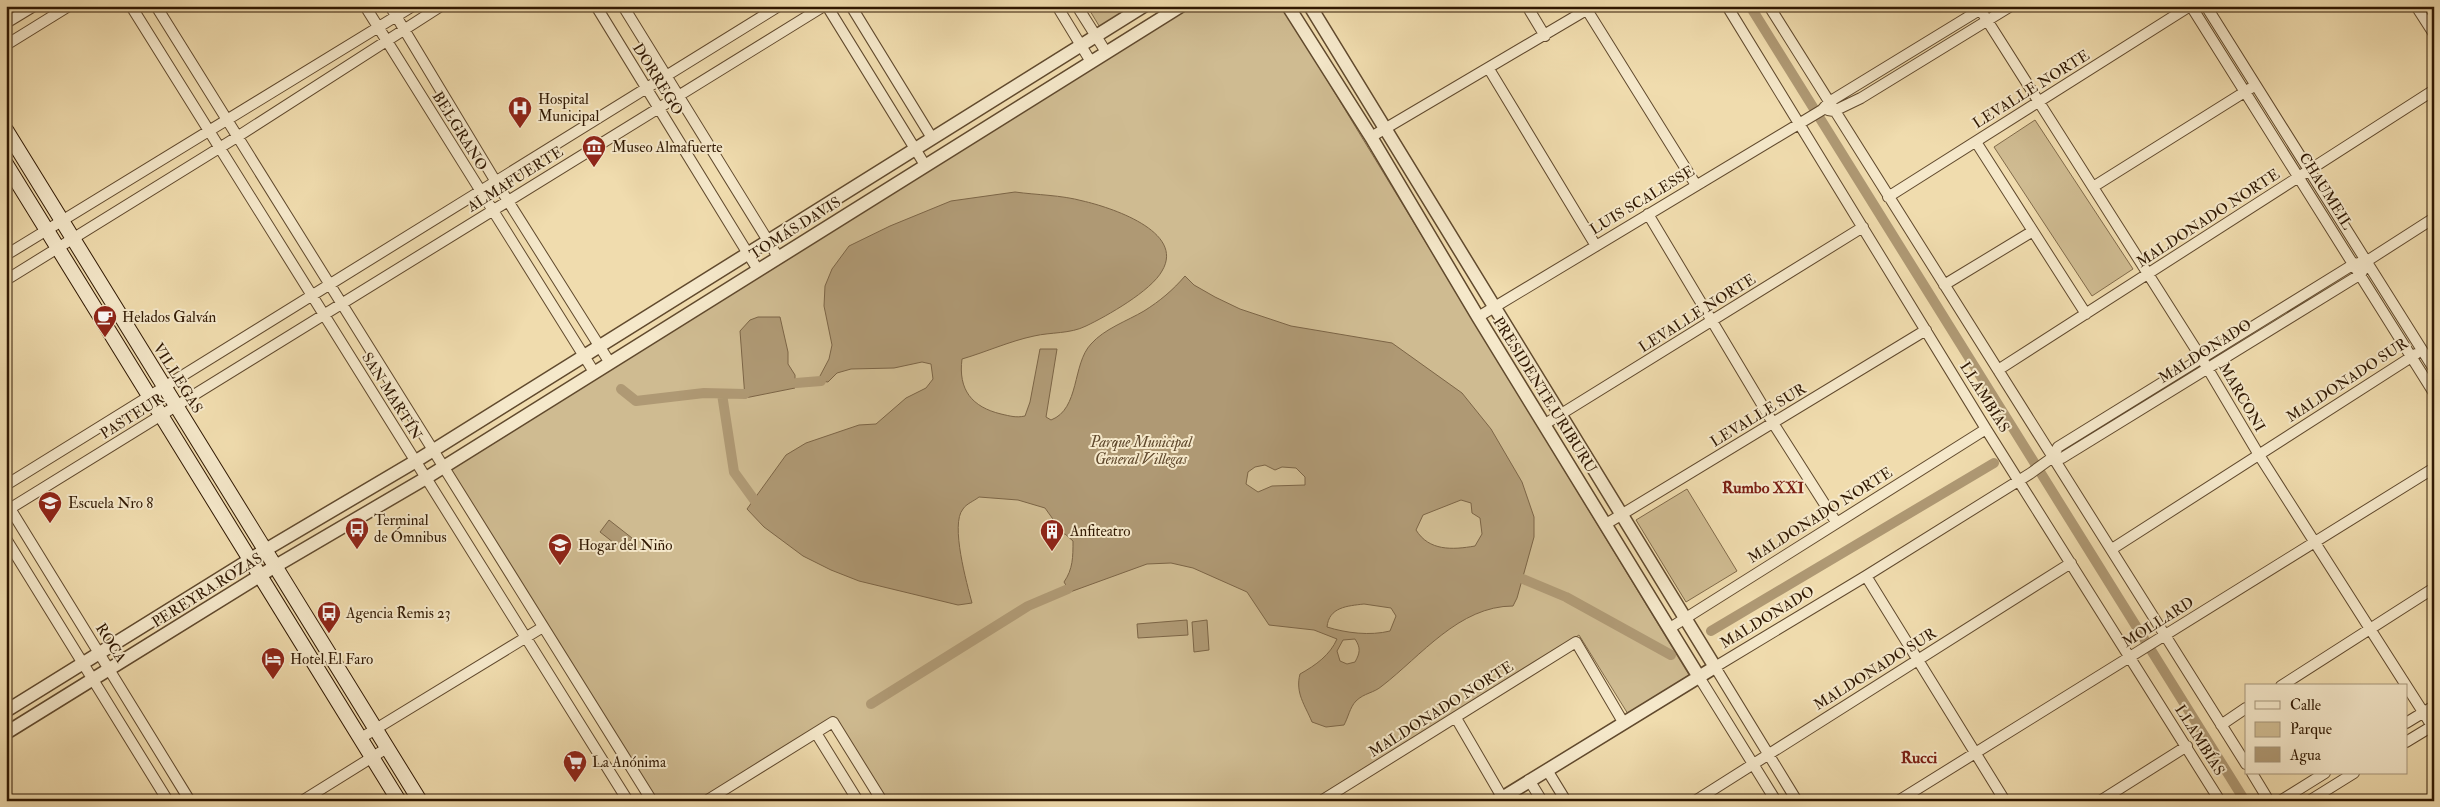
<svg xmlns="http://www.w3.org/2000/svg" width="2440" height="807" viewBox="0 0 2440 807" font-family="'IM FELL Double Pica',serif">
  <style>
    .green { fill: #cfbb91; stroke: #806a4a }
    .water { fill: #af9974; stroke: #7c6546; fill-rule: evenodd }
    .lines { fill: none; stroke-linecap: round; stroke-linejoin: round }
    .canal { stroke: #af9974; stroke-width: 10 }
    .minor-casing { stroke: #60492d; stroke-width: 12 }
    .tertiary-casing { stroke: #60492d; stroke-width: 15 }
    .secondary-casing { stroke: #301802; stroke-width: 16 }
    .minor { stroke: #f5e8ca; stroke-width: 10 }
    .tertiary { stroke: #f5e8ca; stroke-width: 12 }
    .secondary { stroke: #f5e8ca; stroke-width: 14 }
    .labels { text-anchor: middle; stroke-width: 4; stroke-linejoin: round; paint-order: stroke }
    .street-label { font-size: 15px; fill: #301802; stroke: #f5e8ca }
    .poi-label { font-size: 15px; fill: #301802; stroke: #f5e8ca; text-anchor: start }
    .park-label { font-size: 15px; font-style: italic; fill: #60492d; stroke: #f5e8ca }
    .neighbourhood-label { font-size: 16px; font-weight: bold; fill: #7a1f14; stroke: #f5e8ca }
  </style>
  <rect width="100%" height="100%" fill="#f0dcae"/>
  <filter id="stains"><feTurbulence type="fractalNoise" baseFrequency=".004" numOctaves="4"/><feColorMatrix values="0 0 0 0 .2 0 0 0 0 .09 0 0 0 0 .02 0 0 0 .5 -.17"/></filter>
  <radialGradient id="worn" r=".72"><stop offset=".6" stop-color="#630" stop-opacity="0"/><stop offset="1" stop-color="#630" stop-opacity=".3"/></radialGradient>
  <!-- green -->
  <path class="green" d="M1087,6H1138L1101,29Z
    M1191,6H1282L1689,675L1628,714L1579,635L1311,801H887L835,717L698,801H657L449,469Z
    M2035,120L2133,269L2092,296L1994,147Z
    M1687,489L1737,571L1686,602L1636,520Z"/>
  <!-- water -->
  <path class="water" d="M1015,192C1037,195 1061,195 1083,201C1109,207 1186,231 1162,271C1151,291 1107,316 1086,326C1070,334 1051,332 1034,336C1010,341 986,352 962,359C958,390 972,407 1001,414C1010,416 1016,418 1025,416L1030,402L1040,349H1057L1046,417L1051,420C1080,409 1072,364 1091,344C1104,329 1127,321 1144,311C1160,301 1173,290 1185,276L1194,285L1215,297L1240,309L1291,326L1392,343L1462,393L1491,429L1522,482L1534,517V537L1517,598L1513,606C1459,606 1421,656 1382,686C1374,693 1364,693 1356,701C1350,707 1348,718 1344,725L1326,727L1312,722C1305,705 1295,693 1300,674C1316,665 1330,655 1337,639L1314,630L1269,625L1247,592L1193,568L1171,563L1147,564L1070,592L1064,582C1073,569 1073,557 1073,541L1065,534L1057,533L1055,522L1045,508L1018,500L979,497C974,501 966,504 963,509C950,524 967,584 972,603L958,605L859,581L831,570L803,556L764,527L747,509L786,455L806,443L859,425L876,424L906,398L926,388L933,379L931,364L922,362L894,368L851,369L837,373L828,382L821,381L820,376L829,359L832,345L824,306L825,286L832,269L849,246L890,226L951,201ZM1265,465L1275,470L1282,467L1296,468L1305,477V485L1272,486L1258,492L1246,484L1248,472L1255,467ZM1461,500L1471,503L1472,513L1480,518L1482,534L1475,546C1452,550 1429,551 1416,530L1423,515ZM1364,604L1391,608L1396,616L1390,631C1370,636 1346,633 1327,627C1329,607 1347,606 1364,604ZM1355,639C1361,648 1360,653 1355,662L1347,664L1340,661L1337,651L1343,640Z
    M758,317H780L788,352V364L795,375V388L745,398L740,331L750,320Z
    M609,520L632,538L623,550L600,532Z
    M1187,620L1188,635L1138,638L1137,624Z
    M1207,620L1209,650L1194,652L1192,622Z"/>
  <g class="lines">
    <!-- canal -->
    <path class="canal" d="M1750,6L2245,801
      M796,383L821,381
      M621,389L636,401L704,393L745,394
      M722,394L734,472L755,501
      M1523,579L1566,597L1671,655
      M1711,631L1994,463
      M871,704L1028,606L1068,589"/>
    <!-- minor casing -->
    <g class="minor-casing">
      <path id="minor" d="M131,6L628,801
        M156,6L652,801
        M365,6L594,372
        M390,6L496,182L610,363
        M596,6L758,270
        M623,6L778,257
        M827,6L925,165
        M851,6L932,138
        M1057,6L1091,62
        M1077,6L1106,52
        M1527,6L1545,36
        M1727,6L1986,429L2220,801
        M1769,6L2246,764
        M1978,6L2202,359L2259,455L2432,726
        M2191,6L2434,393
        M2206,6L2434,369
        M2416,6L2434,34
        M1587,10L1696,185
        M6,23L34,6
        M6,45L69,6
        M1489,69L1596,246
        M1828,110L1834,111L1861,98L2011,6
        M1371,137L1593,6
        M1976,142L2086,314
        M2093,187L2251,88
        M1888,197L2190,6
        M1648,214L1773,423L1836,522
        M6,255L413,6
        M2367,261L2434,218
        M6,280L237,137L441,6
        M1944,285L2033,231
        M1478,317L1822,110L1829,102L1986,6
        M1998,370L2434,90
        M1545,424L1863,227
        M6,485L779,6
        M6,502L190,801
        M6,511L824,6
        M1606,524L1926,330
        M6,539L168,801
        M2112,549L2416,354
        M1866,576L2005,801
        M1670,628L1986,429
        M1699,677L1776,801
        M2281,686L2434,588
        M1456,718L1502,797
        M2406,723L2434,706
        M2221,725L2246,708
        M816,733L858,801
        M361,738L543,627
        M2406,742L2434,725
        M1547,770L1566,801
        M2252,773L2269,801
        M1529,780L1542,801
        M302,801L387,748
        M706,801L833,722L882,801
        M1321,801L1576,642L1623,722
        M1695,801L2071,563
        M1797,801L1715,667L1866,576L2031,473L2053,457L2058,447L2354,264L2367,261L2361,274L2062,458L2053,457
        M1898,801L2434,468
        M2100,801L2187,746
        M2280,801L2325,773
        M2309,801L2354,773"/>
    </g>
    <!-- tertiary casing -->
    <g class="tertiary-casing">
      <path id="tertiary" d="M1288,6L1371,137L1478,317L1699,677
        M1310,6L1715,667L1497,801
        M6,711L267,549L416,461L1144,6
        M6,733L274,567L426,478L1181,6"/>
    </g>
    <!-- secondary casing -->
    <g class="secondary-casing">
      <path id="secondary" d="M6,130L420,801
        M6,164L399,801"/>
    </g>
    <!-- minor -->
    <use href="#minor" class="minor"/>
    <!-- tertiary -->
    <use href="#tertiary" class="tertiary"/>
    <!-- secondary -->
    <use href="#secondary" class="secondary"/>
  </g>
  <!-- icons -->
  <defs>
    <g id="hospital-pin" transform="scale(1.25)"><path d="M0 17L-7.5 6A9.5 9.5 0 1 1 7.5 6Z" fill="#8f2418" stroke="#f5e8ca"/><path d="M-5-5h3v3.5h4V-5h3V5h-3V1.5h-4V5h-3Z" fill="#fff"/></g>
    <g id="museum-pin" transform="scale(1.25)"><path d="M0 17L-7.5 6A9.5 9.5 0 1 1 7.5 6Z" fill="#8f2418" stroke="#f5e8ca"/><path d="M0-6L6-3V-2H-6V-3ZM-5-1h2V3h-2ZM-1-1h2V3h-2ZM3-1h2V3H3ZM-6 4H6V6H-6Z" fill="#fff"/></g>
    <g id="cafe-pin" transform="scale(1.25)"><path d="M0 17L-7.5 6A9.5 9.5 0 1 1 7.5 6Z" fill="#8f2418" stroke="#f5e8ca"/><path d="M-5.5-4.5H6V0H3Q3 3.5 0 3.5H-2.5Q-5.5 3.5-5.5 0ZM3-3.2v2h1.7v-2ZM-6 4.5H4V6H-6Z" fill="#fff"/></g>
    <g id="school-pin" transform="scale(1.25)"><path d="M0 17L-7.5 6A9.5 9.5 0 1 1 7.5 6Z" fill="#8f2418" stroke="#f5e8ca"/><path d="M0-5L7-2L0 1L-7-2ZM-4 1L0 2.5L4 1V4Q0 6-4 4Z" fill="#fff"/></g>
    <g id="bus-pin" transform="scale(1.25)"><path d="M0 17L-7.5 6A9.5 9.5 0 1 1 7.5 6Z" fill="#8f2418" stroke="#f5e8ca"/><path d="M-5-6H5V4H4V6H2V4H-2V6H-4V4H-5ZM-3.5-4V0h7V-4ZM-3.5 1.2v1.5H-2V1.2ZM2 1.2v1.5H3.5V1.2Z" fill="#fff"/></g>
    <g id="building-pin" transform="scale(1.25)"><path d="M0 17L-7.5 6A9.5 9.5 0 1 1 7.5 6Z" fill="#8f2418" stroke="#f5e8ca"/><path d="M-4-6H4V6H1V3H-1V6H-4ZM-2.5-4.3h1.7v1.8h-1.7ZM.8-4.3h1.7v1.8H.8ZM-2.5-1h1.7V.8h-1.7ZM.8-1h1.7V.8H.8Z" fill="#fff"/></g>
    <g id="hotel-pin" transform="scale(1.25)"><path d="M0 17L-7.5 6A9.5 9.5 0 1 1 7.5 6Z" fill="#8f2418" stroke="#f5e8ca"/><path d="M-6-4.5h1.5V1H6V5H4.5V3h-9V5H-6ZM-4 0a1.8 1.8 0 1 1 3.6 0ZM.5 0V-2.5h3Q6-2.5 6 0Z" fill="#fff"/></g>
    <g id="supermarket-pin" transform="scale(1.25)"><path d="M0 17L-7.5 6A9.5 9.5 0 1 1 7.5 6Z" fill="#8f2418" stroke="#f5e8ca"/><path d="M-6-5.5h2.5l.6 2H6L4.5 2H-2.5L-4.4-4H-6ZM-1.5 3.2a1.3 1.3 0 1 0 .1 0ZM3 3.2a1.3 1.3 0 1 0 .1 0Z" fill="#fff"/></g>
  </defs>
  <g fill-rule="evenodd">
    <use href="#hospital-pin" x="520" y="108"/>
    <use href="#museum-pin" x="594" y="147"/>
    <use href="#cafe-pin" x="105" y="317"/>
    <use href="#school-pin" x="50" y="503"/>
    <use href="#bus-pin" x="357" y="529"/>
    <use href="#building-pin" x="1052" y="531"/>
    <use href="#school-pin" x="560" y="545"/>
    <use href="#bus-pin" x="329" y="613"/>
    <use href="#hotel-pin" x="273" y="659"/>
    <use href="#supermarket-pin" x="575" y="762"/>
  </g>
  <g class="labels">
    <!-- street labels -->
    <g class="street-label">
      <text transform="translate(658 79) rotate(58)" y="5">DORREGO</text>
      <text transform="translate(2031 89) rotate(-32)" y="5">LEVALLE NORTE</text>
      <text transform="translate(460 131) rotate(58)" y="5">BELGRANO</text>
      <text transform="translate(515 179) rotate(-32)" y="5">ALMAFUERTE</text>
      <text transform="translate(2326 191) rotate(58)" y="5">CHAUMEIL</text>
      <text transform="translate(1642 200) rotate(-31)" y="5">LUIS SCALESSE</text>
      <text transform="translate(2208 218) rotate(-33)" y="5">MALDONADO NORTE</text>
      <text transform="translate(795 228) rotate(-32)" y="5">TOMÁS DAVIS</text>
      <text transform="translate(1697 313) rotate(-32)" y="5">LEVALLE NORTE</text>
      <text transform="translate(2205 351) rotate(-32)" y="5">MALDONADO</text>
      <text transform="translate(178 378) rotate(58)" y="5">VILLEGAS</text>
      <text transform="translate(2347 380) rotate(-33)" y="5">MALDONADO SUR</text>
      <text transform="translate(1545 395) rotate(58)" y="5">PRESIDENTE URIBURU</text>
      <text transform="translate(392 396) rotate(58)" y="5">SAN MARTÍN</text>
      <text transform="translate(1985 397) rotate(58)" y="5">LLAMBÍAS</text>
      <text transform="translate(2242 397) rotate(60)" y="5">MARCONI</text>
      <text transform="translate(1758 415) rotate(-31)" y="5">LEVALLE SUR</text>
      <text transform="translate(132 416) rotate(-32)" y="5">PASTEUR</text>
      <text transform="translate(1820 515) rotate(-32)" y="5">MALDONADO NORTE</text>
      <text transform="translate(207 590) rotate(-32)" y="5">PEREYRA ROZAS</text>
      <text transform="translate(1767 617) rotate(-31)" y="5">MALDONADO</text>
      <text transform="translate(2158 622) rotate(-32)" y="5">MOLLARD</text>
      <text transform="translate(111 643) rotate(58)" y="5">ROCA</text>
      <text transform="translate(1875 669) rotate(-32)" y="5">MALDONADO SUR</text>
      <text transform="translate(1441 709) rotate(-32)" y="5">MALDONADO NORTE</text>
      <text transform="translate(2200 740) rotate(58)" y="5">LLAMBÍAS</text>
    </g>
    <!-- poi labels -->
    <g class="poi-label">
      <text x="538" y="104">Hospital<tspan x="538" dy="17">Municipal</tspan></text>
      <text x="612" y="152">Museo Almafuerte</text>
      <text x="122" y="322">Helados Galván</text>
      <text x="68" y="508">Escuela Nro 8</text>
      <text x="374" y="525">Terminal<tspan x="374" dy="17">de Ómnibus</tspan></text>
      <text x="1070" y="536">Anfiteatro</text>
      <text x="578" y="550">Hogar del Niño</text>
      <text x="346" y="618">Agencia Remis 23</text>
      <text x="290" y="664">Hotel El Faro</text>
      <text x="592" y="767">La Anónima</text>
    </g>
    <!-- park labels -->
    <g class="park-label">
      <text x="1141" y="447">Parque Municipal<tspan x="1141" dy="17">General Villegas</tspan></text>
    </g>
    <!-- neighbourhood labels -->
    <g class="neighbourhood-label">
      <text x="1763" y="493">Rumbo XXI</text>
      <text x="1919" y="763">Rucci</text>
    </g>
  </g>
  <!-- margin -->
  <rect width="2440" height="807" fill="none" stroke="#f0dcae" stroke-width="25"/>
  <rect x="8" y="8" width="2425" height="792" fill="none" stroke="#301802" stroke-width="2.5"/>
  <rect x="12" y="12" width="2415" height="782" fill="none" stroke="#301802"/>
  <!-- legend -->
  <rect x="2245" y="684" width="162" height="90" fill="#f5e8ca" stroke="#a6957a"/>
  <rect x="2255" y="701" width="25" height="8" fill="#f5e8ca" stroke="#a6957a"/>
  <text x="2290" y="710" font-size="15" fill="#301802">Calle</text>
  <rect x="2255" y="722" width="25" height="15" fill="#cfbb91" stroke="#a6957a"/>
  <text x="2290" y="734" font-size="15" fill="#301802">Parque</text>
  <rect x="2255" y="747" width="25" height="15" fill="#af9974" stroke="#a6957a"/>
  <text x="2290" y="760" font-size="15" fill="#301802">Agua</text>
  <rect width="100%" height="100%" filter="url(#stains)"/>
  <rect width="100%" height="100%" fill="url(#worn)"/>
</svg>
